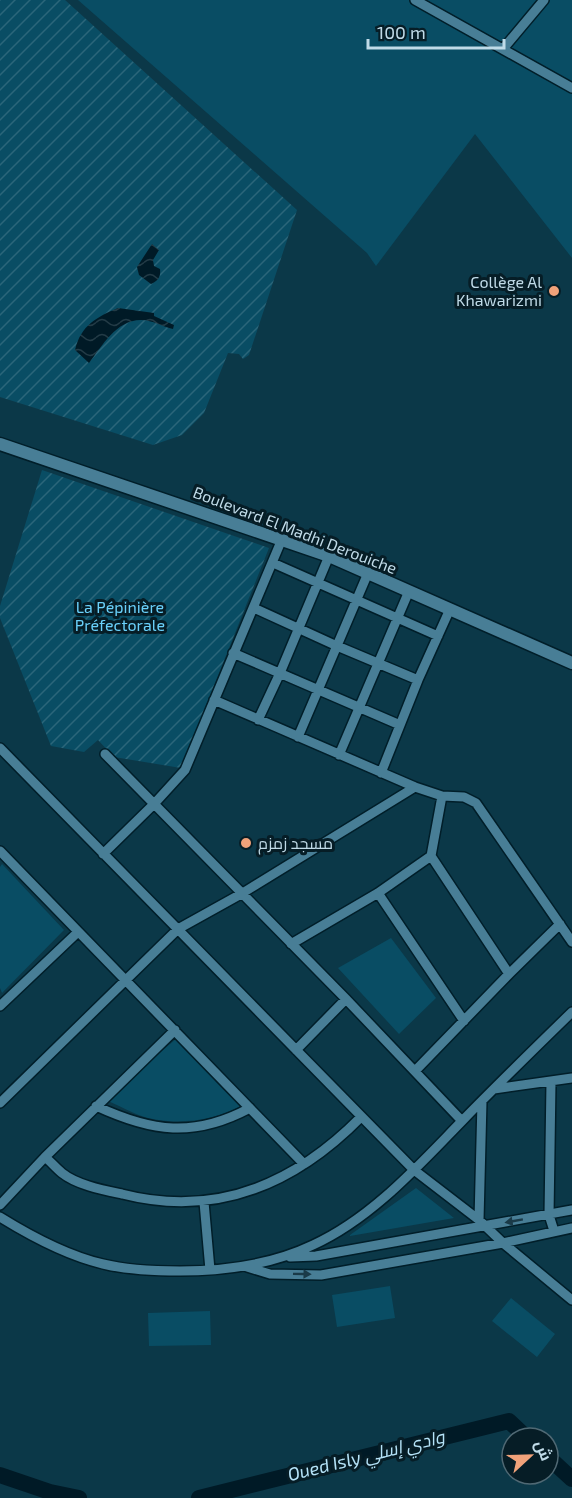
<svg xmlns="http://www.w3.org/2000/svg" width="572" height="1498" viewBox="0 0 572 1498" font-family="'Exo 2',Cairo,sans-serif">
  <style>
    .green { fill: #094d64 }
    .garden { fill: url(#garden-furrows) }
    .water { fill: url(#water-waves) }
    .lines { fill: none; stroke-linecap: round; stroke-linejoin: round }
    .river { stroke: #001a26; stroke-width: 16 }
    .minor-casing { stroke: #011e29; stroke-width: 12 }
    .tertiary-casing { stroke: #011e29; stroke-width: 15 }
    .minor { stroke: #487e96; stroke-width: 9 }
    .tertiary { stroke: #487e96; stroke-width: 12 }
    .oneway { fill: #1a3a48 }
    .poi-dot { fill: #f0a27a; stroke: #061d26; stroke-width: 2 }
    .labels { text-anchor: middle; stroke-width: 6; stroke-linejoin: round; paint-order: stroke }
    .poi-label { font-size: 16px; fill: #c0dbe8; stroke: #061d26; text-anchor: end }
    .street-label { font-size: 16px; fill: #c0dbe8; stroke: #061d26 }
    .park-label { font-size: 16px; fill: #6ad1fb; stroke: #061d26 }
    .water-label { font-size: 18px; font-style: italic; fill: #b5e3f8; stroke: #061d26 }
  </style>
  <defs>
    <pattern id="garden-furrows" width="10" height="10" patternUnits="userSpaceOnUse" patternTransform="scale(1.5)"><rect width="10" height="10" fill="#094d64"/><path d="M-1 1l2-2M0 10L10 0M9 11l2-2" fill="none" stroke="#2b667a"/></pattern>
    <pattern id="water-waves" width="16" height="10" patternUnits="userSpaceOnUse" patternTransform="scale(1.5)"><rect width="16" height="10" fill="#001a26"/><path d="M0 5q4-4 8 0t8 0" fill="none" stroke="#233b46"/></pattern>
  </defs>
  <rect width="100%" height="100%" fill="#0b3848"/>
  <!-- green -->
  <path class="green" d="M78,0H572V258L475,134L376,266L367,253Z
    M2,864L64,930L2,993L0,988V867Z
    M391,938L436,998L399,1034L338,968Z
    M176,1039L241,1106C214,1121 177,1125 148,1118C133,1114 118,1105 104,1099Z
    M416,1188L454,1218L350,1236V1235Z
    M390,1286L395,1318L337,1327L332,1295Z
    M511,1298L555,1334L537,1357L492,1321Z
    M210,1311L211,1345L149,1346L148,1313Z"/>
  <!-- garden -->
  <path class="garden" d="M0,0H65L297,210L249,355L243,359L239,354L228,353L204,413L182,435L153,445L0,397Z
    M42,470L269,548L181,768L114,757L98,740L84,752L51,746L0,618V606Z"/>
  <!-- water -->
  <path class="water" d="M152,244L159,250L153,260L154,266L160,269C161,277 158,281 151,284L139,275L137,267Z
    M118,308L154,313V316L174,325L173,329C163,327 152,320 142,320C117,319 102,346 89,363L75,350C81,325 97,317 118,308Z"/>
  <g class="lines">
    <!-- river -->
    <path class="river" d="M548,1457L572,1479
      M0,1475L50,1492L79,1498
      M199,1498L509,1421L527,1438"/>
    <!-- minor casing -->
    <g class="minor-casing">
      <path id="minor" d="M415,0L572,88
        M503,49L544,0
        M273,563L438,636
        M254,608L337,646L418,680
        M233,653L400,725
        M214,700L415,787L442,796L464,797L476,803L572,942
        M258,720L280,673L329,556
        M298,737L368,573
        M0,748L414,1170L479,1220L503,1243L572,1300
        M105,754L346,999L462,1121
        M339,755L409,591
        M381,773L418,680L450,609
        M0,851L304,1164
        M103,854L154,804L185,770L282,539
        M431,856L509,974
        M378,893L464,1021
        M291,944L378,893L431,856L442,796
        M0,1006L78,932
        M296,1050L346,999
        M415,1071L509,974L560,924
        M551,1082L549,1215L554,1231
        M494,1089L572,1078
        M0,1103L178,929L241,894L415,787
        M96,1106C152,1132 194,1138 250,1108
        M45,1157C51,1162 56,1168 62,1173C77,1185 103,1190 122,1194C216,1218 294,1185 361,1117
        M204,1202L210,1270
        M0,1205L45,1157L175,1030
        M0,1217C29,1235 69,1256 103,1264C127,1270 155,1271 180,1271C225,1271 271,1265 313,1245C372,1218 418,1166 462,1121C498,1084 535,1048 572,1012
        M479,1220L482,1101
        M290,1257L316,1256L572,1210
        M247,1267L270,1274L321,1275L503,1243L572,1228"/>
    </g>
    <!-- tertiary casing -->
    <g class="tertiary-casing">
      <path id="tertiary" d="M0,444L329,556L572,663"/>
    </g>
    <!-- minor -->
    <use href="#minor" class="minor"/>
    <!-- tertiary -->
    <use href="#tertiary" class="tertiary"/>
  </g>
  <!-- one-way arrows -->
  <defs><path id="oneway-solid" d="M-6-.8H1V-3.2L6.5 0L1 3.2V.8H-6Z" transform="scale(1.5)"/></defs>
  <g class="oneway">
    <use href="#oneway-solid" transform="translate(514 1221) rotate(170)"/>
    <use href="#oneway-solid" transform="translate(302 1274) rotate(1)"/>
  </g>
  <!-- markers -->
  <g class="poi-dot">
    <circle cx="554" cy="291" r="6"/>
    <circle cx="246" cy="843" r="6"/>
  </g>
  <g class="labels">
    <!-- poi labels -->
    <g class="poi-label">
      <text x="542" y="288">Collège Al<tspan x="542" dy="18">Khawarizmi</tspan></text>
      <text x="258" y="849" text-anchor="start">مسجد زمزم</text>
    </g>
    <!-- street labels -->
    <g class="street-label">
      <text transform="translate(295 530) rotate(21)" y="6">Boulevard El Madhi Derouiche</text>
    </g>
    <!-- park labels -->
    <g class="park-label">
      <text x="120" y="613">La Pépinière<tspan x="120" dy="18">Préfectorale</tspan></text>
    </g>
    <!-- water labels -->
    <g class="water-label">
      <text transform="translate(366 1456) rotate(-14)" y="6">Oued Isly وادي إسلي</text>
    </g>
  </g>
  <!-- north arrow -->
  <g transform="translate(530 1456) rotate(68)"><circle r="28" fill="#061d26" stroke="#506974" stroke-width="1.5"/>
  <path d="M0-4.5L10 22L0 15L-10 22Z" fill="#f0a27a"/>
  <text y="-9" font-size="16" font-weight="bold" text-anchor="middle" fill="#c0dbe8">ش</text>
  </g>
  <!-- scale -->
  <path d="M368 39v9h136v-9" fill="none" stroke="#c0dbe8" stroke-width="3"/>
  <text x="377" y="39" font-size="18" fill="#c0dbe8" stroke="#061d26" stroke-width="4.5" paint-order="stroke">100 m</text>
</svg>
